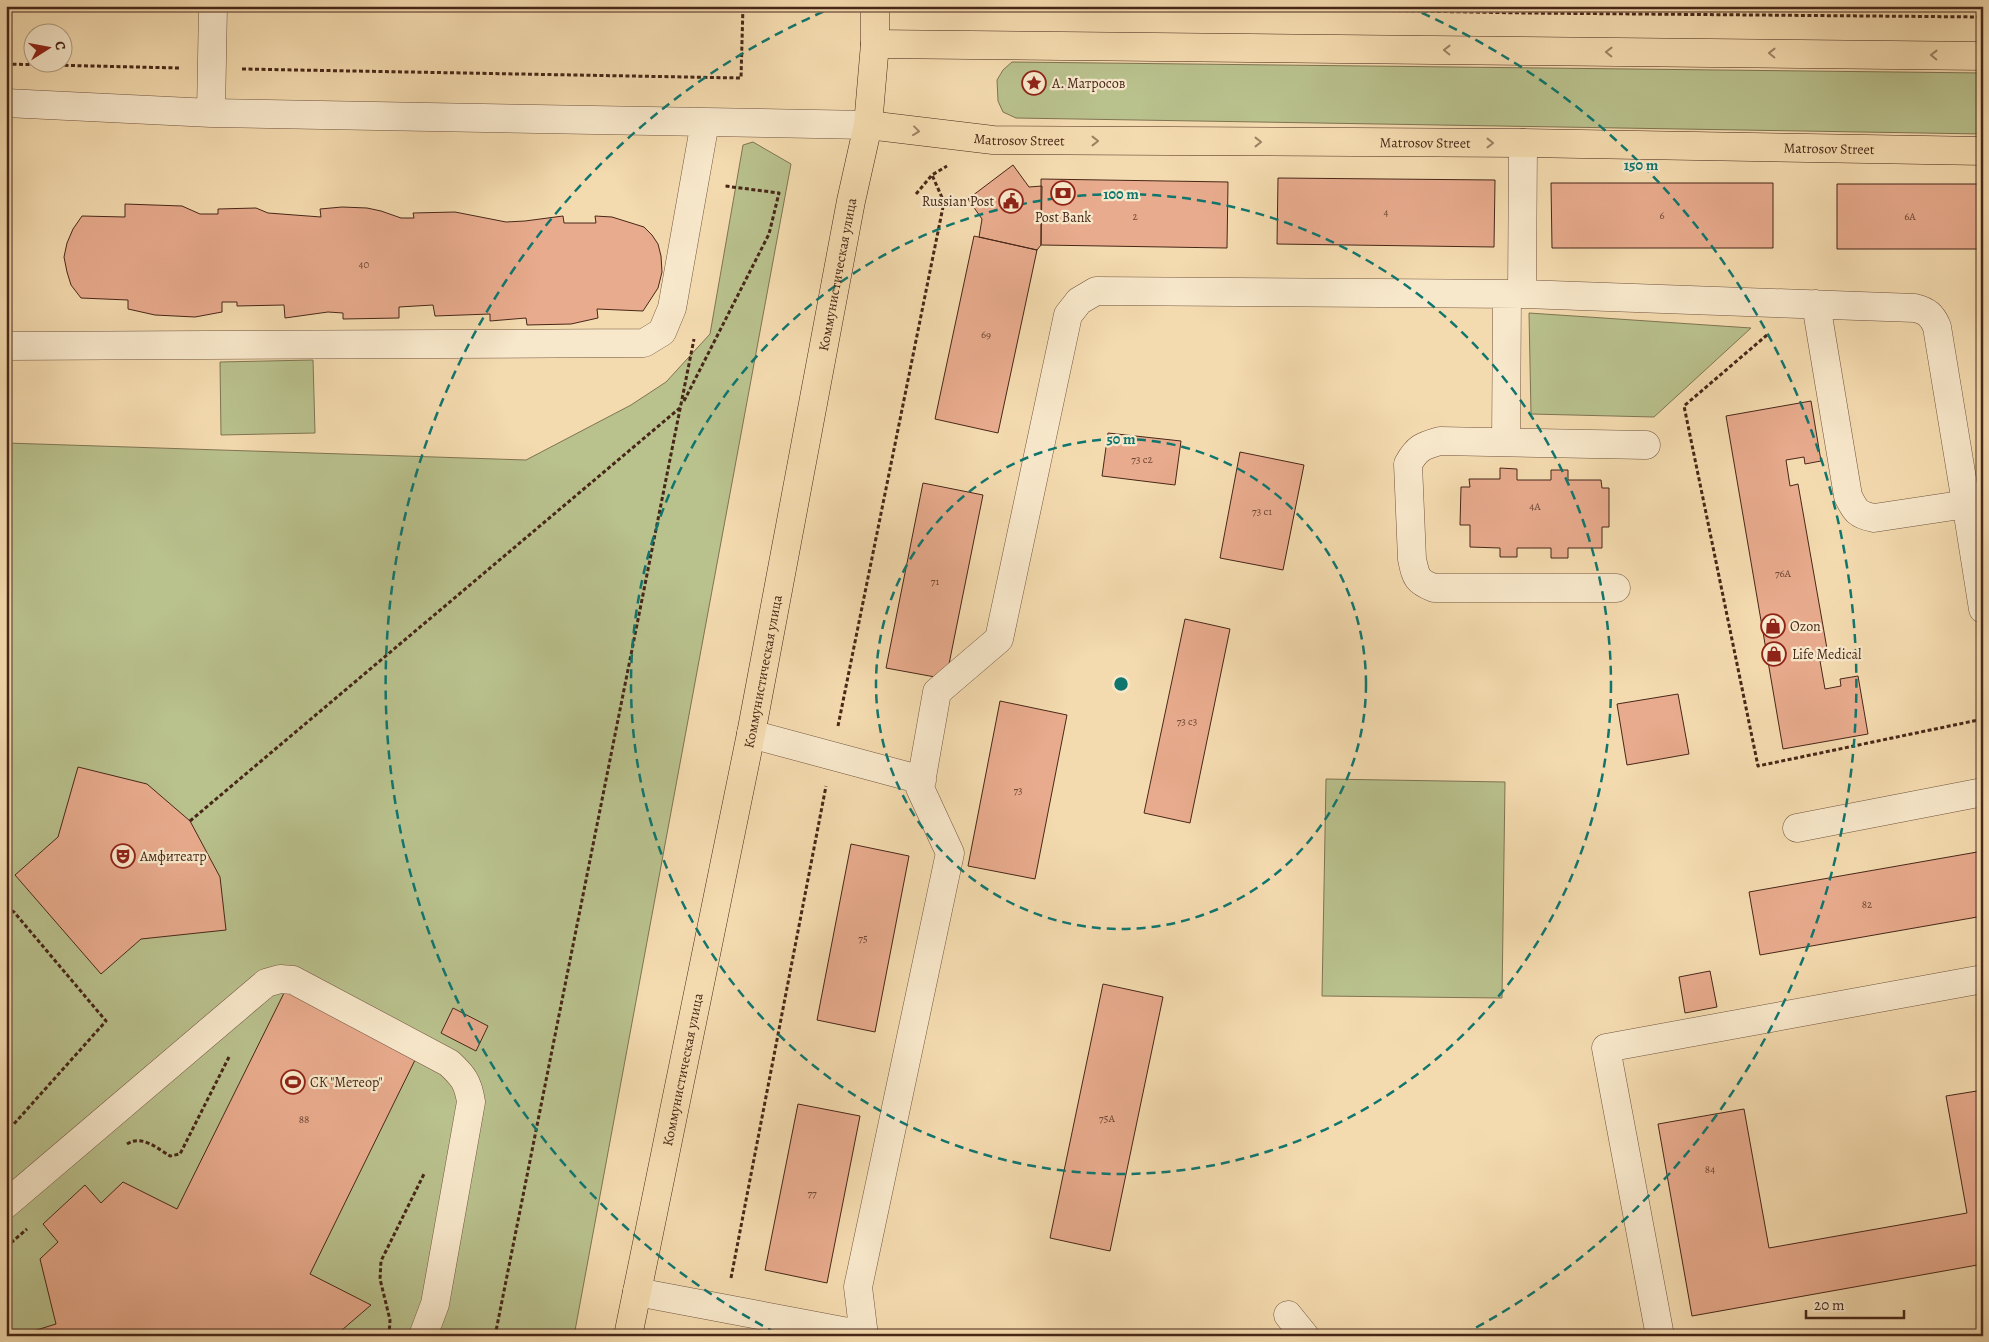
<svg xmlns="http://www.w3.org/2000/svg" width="1989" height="1342" viewBox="0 0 1989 1342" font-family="Alegreya,serif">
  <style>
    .green { fill: #b9c18d; stroke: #807452 }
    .building { fill: #e8ab8d; stroke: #472718 }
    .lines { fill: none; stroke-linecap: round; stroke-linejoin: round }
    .minor-casing { stroke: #72543e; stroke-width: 29 }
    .major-casing { stroke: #472718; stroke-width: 29 }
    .path { stroke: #472718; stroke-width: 3; stroke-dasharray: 4 2.5; stroke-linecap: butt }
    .minor { stroke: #f8e8cb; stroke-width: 28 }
    .major { stroke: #f4dbaf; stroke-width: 28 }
    .oneway { stroke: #9e8164 }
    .ring { fill: none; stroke: #0f766e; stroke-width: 2.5; stroke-dasharray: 9 6 }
    .labels { text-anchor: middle; stroke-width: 4.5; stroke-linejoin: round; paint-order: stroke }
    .number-label { font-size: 11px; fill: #6f4835 }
    .poi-label { font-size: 14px; fill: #472718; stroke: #f8e8cb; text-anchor: start }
    .street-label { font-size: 14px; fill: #472718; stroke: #f8e8cb }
    .centre { fill: #0f766e; stroke: #f8e8cb; stroke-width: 2.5 }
    .ring-label { font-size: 15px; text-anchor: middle; font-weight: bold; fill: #0f766e; stroke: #f8e8cb; stroke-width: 4.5; stroke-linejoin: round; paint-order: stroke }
  </style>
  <rect width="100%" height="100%" fill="#f4dbaf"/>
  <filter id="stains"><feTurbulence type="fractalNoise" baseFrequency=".004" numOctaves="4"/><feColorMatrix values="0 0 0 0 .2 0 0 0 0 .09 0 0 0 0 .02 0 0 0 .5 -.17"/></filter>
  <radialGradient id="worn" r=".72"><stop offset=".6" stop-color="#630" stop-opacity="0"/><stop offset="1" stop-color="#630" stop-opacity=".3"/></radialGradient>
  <!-- green -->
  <path class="green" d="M1012,62L1983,73V134L1016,118L1003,112L998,101L997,80L1003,70Z
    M753,142L791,164L574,1336H6V443L526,460L631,405L666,382L710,334L743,145Z
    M1529,313L1751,328L1654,417L1531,414Z
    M313,360L315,433L221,435L220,362Z
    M1326,779L1505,782L1502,998L1322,996Z"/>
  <!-- building -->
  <path class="building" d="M1013,165L1029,187L1042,186L1041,245L1037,250L979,237L982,219L968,199Z
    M1278,178L1495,180L1494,247L1277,244Z
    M1041,179L1228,182L1227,248L1041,245Z
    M1551,183H1773V248H1552Z
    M1837,184H1983V249H1837Z
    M125,204L182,206L200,214H218V209L256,208L268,213L321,217L320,209L342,207L367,208L381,211L401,218H414L413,213L455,212L506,222L525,221L563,216L564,223H596L595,216L612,217L644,227L652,235L658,244L661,256L662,272L658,288L643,311L597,309L598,318L571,324L527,325L526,318L490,321V314L435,316L433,305L399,307V318L343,319V313L328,312L285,318L284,305L237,306V302H222V312L195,317L155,315L128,309V300L81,298L71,285L67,272L64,257L67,243L73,229L82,216L125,217Z
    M974,236L1037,250L998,433L935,419Z
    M1983,312V345L1978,313Z
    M1811,401L1821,461L1805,464L1804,457L1786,460L1790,486L1798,484L1829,660L1820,661L1825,689L1841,686L1840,679L1858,676L1868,734L1783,749L1726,416Z
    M1108,433L1181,441L1175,485L1102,476Z
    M1240,452L1304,465L1283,570L1220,558Z
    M1500,468L1517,469V480H1551V470H1568V480H1601L1602,488H1609V527H1602V548H1568V558H1551V548H1517V557H1500V548L1470,547V525H1460L1461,487H1470L1469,479H1500Z
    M923,483L983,495L946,679L886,668Z
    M1185,619L1230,629L1190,823L1144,813Z
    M1678,694L1689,754L1627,765L1617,704Z
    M1000,701L1067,715L1035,879L968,866Z
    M78,767L147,784L190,821L220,877L226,930L141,939L101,974L15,875L58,837Z
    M851,844L909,856L875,1032L817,1020Z
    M1983,851V916L1760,955L1749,892Z
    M1710,971L1717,1007L1685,1013L1679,977Z
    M1103,984L1163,997L1110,1251L1050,1238Z
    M285,991L417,1056L310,1274L371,1305L335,1336H17L56,1324L40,1259L58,1242L43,1224L85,1185L101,1203L123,1182L177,1209Z
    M453,1008L488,1026L476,1051L441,1033Z
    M1983,1090V1264L1692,1316L1658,1124L1744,1109L1769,1248L1967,1213L1946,1096Z
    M798,1104L860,1116L827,1283L765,1270Z"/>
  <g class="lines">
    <!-- minor casing -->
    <g class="minor-casing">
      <path id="minor" d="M6,103L211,113L868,125
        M211,113L213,6
        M1523,143L1522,294L1915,308C1927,311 1932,315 1937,327L1969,521L1983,518
        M1816,304L1848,496C1855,511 1858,515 1874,518L1967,504
        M6,346L644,343L662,332L672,308L705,122
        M1506,442L1507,294
        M1969,521L1983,609
        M1616,588H1434C1416,581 1416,577 1412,559L1408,464C1417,448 1422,446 1440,441L1646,445
        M751,734L922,780
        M1797,828L1983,792
        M6,1204L266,983L280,979L293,980L449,1063C463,1076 468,1082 471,1102L435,1304L423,1336
        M637,1292L864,1335
        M1288,1315L1305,1336
        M864,1336L858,1287L950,853L920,788L937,692L999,639L1068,315L1079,301L1096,291L1522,294
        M1660,1336L1606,1048L1983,979"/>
    </g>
    <!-- major casing -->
    <g class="major-casing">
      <g id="major">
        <path d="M875,44L1983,56"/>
        <path id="s1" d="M868,125L993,140L1523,143L1983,151"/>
        <path id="s2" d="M628,1336L751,734L851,201L868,125L875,44V6"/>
      </g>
    </g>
    <!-- path -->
    <path class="path" d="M1138,6L1526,13L1983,17
      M6,64L180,68
      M242,69L741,78L743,6
      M916,194L932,175L947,166
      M1767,335L1684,406L1758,766L1983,719
      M684,401L769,234L779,193L725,186
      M838,726L944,202L932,175
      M190,821L681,407
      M6,907L14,912L106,1021L13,1125L6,1127
      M127,1144C142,1134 158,1149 170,1156L180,1154L229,1057
      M6,1247L27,1229
      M731,1278L826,786
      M6,1300L10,1316L6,1321
      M389,1336L390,1320L380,1279L381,1261L425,1172
      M495,1336L694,339"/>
    <!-- minor -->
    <use href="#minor" class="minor"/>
    <!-- major -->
    <use href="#major" class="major"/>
  </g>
  <!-- one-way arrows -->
  <defs><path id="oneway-chevron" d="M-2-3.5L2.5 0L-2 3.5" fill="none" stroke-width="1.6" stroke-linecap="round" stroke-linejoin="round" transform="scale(1.25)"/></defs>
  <g class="oneway">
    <use href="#oneway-chevron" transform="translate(1447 50) rotate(-179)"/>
    <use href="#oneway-chevron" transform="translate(1609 52) rotate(-179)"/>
    <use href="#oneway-chevron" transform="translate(1772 53) rotate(-179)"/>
    <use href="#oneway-chevron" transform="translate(1934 55) rotate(-179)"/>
    <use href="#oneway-chevron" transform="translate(916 131) rotate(7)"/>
    <use href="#oneway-chevron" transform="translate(1095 141)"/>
    <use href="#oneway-chevron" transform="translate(1258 142)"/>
    <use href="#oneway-chevron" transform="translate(1490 143)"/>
  </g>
  <!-- distance rings -->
  <g class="ring">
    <circle cx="1121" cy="684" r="245"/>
    <circle cx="1121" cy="684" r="490"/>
    <path d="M776 1333A735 735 0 0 1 834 7M1408 7A735 735 0 0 1 1466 1333"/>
  </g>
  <!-- icons -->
  <defs>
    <g id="sight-ring" transform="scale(1.25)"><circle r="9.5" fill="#f8e8cb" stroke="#8f2418" stroke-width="1.5"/><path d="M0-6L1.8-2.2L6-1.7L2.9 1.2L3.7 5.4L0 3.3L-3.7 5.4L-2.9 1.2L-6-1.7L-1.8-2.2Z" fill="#8f2418"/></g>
    <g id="bank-ring" transform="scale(1.25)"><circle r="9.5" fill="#f8e8cb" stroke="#8f2418" stroke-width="1.5"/><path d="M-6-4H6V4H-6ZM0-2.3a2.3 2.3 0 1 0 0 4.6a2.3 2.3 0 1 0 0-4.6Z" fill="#8f2418"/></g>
    <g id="civic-ring" transform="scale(1.25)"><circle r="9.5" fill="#f8e8cb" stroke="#8f2418" stroke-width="1.5"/><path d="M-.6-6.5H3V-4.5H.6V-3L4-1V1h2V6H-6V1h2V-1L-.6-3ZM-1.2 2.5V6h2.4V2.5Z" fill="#8f2418"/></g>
    <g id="shop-ring" transform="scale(1.25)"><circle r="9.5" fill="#f8e8cb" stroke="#8f2418" stroke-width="1.5"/><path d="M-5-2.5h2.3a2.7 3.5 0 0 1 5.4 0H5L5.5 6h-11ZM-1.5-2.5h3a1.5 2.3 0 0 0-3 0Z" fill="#8f2418"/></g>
    <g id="theatre-ring" transform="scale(1.25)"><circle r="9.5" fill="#f8e8cb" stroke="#8f2418" stroke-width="1.5"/><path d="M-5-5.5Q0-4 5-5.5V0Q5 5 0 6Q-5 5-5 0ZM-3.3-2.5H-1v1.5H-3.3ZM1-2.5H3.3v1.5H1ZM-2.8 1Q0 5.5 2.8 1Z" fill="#8f2418"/></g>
    <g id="stadium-ring" transform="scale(1.25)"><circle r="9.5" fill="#f8e8cb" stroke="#8f2418" stroke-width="1.5"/><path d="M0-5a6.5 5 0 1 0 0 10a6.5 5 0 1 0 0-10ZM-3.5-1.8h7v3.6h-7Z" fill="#8f2418"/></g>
  </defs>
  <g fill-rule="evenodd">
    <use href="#sight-ring" x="1034" y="83"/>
    <use href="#bank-ring" x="1063" y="193"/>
    <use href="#civic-ring" x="1011" y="201"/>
    <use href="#shop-ring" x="1773" y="626"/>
    <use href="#shop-ring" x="1774" y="654"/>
    <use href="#theatre-ring" x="123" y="856"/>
    <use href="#stadium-ring" x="293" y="1082"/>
  </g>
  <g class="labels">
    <!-- number labels -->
    <g class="number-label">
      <text x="1386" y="216">4</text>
      <text x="1662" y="219">6</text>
      <text x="1135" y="220">2</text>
      <text x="1910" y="220">6А</text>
      <text x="364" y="268">40</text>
      <text x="986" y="338">69</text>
      <text x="1142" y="463">73 с2</text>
      <text x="1535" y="510">4А</text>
      <text x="1262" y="515">73 с1</text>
      <text x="1783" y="577">76А</text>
      <text x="935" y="585">71</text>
      <text x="1187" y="725">73 с3</text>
      <text x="1018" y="794">73</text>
      <text x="1867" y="908">82</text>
      <text x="863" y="942">75</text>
      <text x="1107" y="1122">75А</text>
      <text x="304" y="1123">88</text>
      <text x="1710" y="1173">84</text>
      <text x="812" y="1197">77</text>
    </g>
    <!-- poi labels -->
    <g class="poi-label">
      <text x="1052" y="88">А. Матросов</text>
      <text x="994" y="206" text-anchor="end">Russian Post</text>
      <text x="1063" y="222" text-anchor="middle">Post Bank</text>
      <text x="1790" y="631">Ozon</text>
      <text x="1792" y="659">Life Medical</text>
      <text x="140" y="861">Амфитеатр</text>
      <text x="310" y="1087">СК "Метеор"</text>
    </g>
    <!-- street labels -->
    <g class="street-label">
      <text dy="5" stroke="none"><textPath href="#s1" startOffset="152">Matrosov Street</textPath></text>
      <text dy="5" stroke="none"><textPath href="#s1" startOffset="558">Matrosov Street</textPath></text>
      <text dy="5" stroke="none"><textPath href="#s1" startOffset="962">Matrosov Street</textPath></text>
      <text dy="5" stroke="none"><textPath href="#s2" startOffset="1082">Коммунистическая улица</textPath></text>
      <text dy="5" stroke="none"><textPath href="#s2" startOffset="678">Коммунистическая улица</textPath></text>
      <text dy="5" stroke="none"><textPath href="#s2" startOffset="272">Коммунистическая улица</textPath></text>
    </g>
  </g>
  <circle cx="1121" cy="684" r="8" class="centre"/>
  <g class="ring-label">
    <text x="1641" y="170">150 m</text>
    <text x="1121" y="199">100 m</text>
    <text x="1121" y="444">50 m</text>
  </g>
  <!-- margin -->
  <rect width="1989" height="1342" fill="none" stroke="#f4dbaf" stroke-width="25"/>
  <rect x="8" y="8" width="1974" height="1327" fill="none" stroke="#472718" stroke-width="2.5"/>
  <rect x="12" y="12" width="1964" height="1317" fill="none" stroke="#472718"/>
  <!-- north arrow -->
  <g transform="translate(48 48) rotate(79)"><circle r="24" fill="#f8e8cb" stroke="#b19b83"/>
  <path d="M0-4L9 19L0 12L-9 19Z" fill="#8f2418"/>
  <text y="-8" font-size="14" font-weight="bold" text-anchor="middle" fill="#472718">С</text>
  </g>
  <!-- scale -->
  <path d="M1806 1310v8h98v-8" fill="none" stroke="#472718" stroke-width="2.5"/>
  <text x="1814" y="1310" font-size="15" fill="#472718" stroke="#f8e8cb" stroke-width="4" paint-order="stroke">20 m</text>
  <rect width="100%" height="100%" filter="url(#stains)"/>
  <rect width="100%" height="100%" fill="url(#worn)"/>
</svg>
